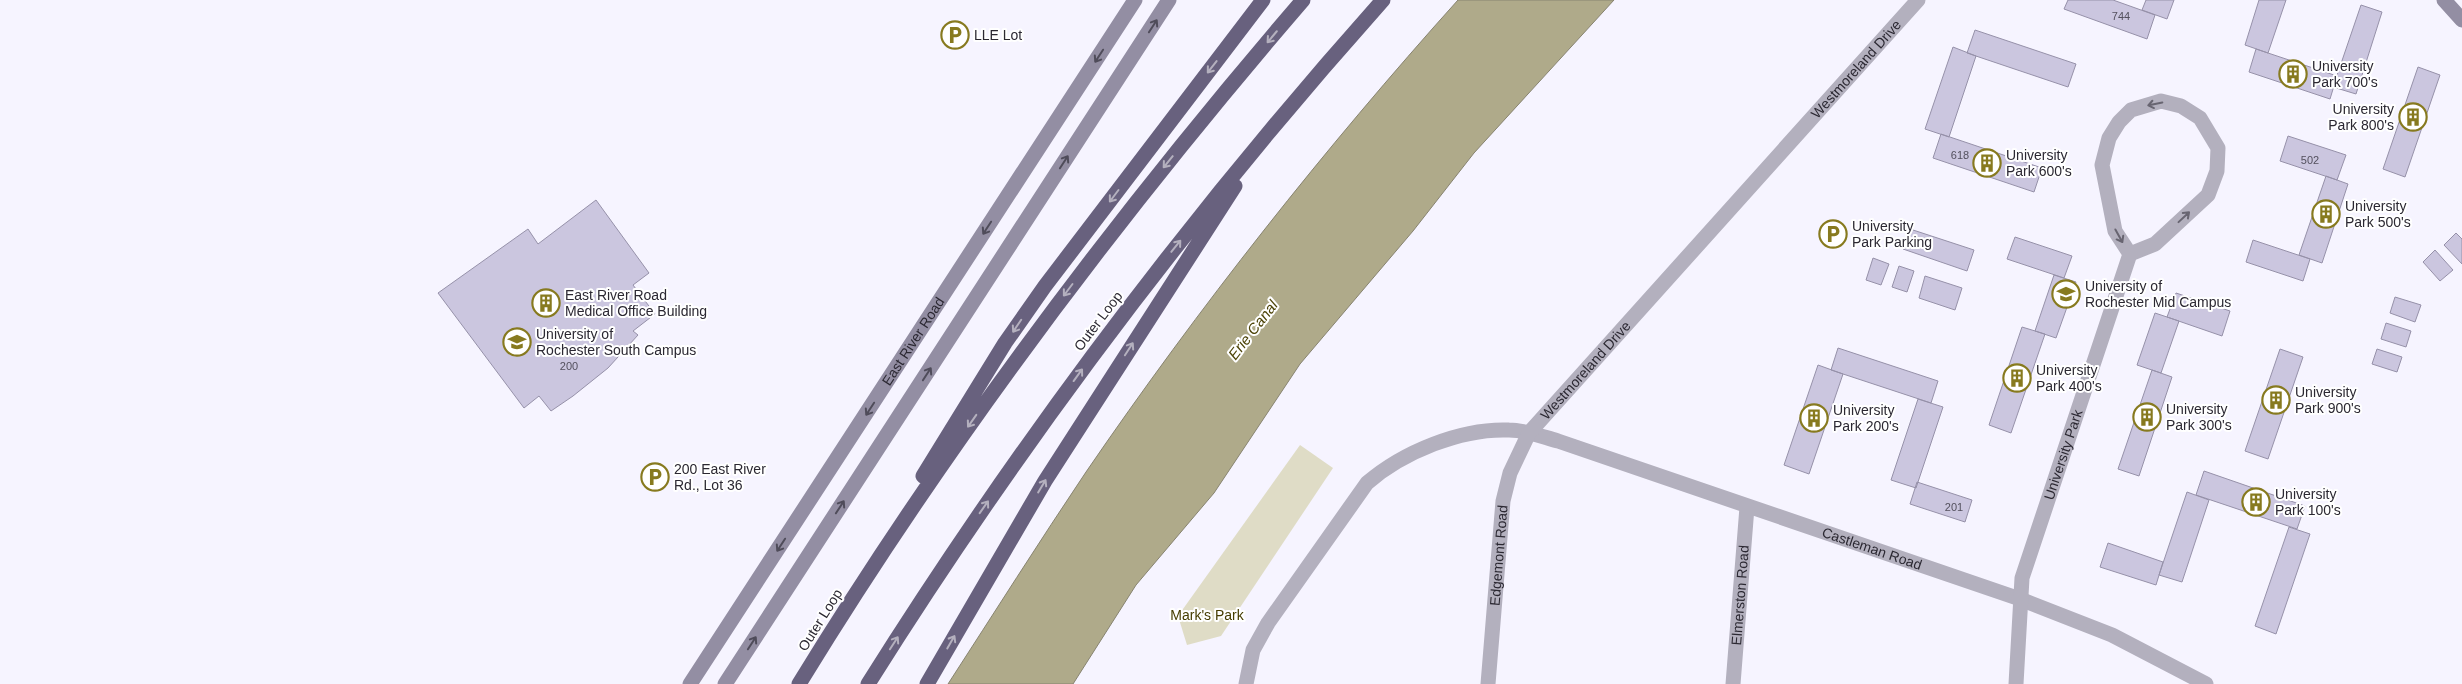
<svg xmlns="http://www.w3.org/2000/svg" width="2462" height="684" viewBox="0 0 2462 684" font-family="Arial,sans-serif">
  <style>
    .green { fill: #dfdcc6 }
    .water { fill: #afaa8a; stroke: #878370 }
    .building { fill: #cbc6df; stroke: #9691a9 }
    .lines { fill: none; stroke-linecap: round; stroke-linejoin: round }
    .street { stroke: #b3b0be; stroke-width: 15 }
    .secondary { stroke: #938ea3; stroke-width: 15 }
    .highway { stroke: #68617e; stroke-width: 15 }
    .oneway { stroke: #4f4c5a }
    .oneway2 { stroke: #b4b0be }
    .oneway3 { stroke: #686571 }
    .labels { text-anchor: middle; stroke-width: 4; stroke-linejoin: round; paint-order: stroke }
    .number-label { font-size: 11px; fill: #53505d }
    .poi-label { font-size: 14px; fill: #2b2832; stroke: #fff; text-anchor: start }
    .street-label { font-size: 14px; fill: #2b2832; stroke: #fff }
    .park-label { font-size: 14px; fill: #453c00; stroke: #fff }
    .water-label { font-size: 15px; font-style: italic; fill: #4d4408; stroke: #fff }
  </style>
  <rect width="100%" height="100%" fill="#f6f4ff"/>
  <!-- green -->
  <path class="green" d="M1300,445L1333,468L1221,636L1187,645L1178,616Z"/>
  <!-- water -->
  <path class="water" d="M1458,0H1614L1474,153L1413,231L1300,364L1214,493L1136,585L1073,684H948C994,613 1039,542 1086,472C1199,307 1324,149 1458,0Z"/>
  <!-- building -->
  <path class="building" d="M2068,0H2113L2155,15L2147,39L2064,9Z
    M2146,0H2174L2167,19L2142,10Z
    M2259,0H2286L2268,53L2245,45Z
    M2361,5L2382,12L2356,94L2333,87Z
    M1975,30L2076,64L2068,87L1967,53Z
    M1953,47L1976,56L1949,137L1925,129Z
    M2256,49L2337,76L2330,99L2249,72Z
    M2418,67L2440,75L2405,177L2383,169Z
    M1941,134L2042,168L2034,192L1933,158Z
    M2288,136L2346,155L2337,180L2280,161Z
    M2326,176L2348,184L2322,263L2299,255Z
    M596,200L649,273L633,285L655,314L633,331L638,335L608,368L573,396L551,411L539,396L524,408L438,293L528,229L538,244Z
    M1910,229L1974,250L1967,271L1903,249Z
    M2456,233L2462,239V264L2444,245Z
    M2015,237L2072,256L2064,278L2007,259Z
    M2253,240L2310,259L2303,281L2246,262Z
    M2435,250L2453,270L2440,281L2423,262Z
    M1873,258L1889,264L1881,285L1866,280Z
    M1899,266L1914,271L1907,292L1892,287Z
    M2054,275L2076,282L2056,338L2035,331Z
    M1925,276L1962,288L1955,310L1919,298Z
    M2176,293L2230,311L2222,336L2167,317Z
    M2395,297L2421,305L2415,322L2390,313Z
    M2155,313L2179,321L2161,373L2137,365Z
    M2386,323L2411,331L2406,347L2381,339Z
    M2022,327L2045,334L2011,433L1989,425Z
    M1838,348L1938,381L1931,403L1831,370Z
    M2280,349L2303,357L2268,459L2245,451Z
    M2377,349L2402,357L2397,372L2372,364Z
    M1818,365L1843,374L1809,474L1784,465Z
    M2152,370L2172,377L2139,476L2118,469Z
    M1918,399L1943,407L1916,488L1891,480Z
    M2204,471L2305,506L2297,529L2196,495Z
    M1917,482L1972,500L1965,522L1910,504Z
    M2187,492L2209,500L2182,582L2159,575Z
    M2289,527L2310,534L2276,634L2255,626Z
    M2108,543L2163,562L2156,585L2100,567Z"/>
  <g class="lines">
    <!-- street -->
    <g class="street">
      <path id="s1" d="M1246,684L1253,650L1268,623L1367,483C1403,452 1461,428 1509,430C1526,430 1543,437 1558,441L2020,599L2112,635L2206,684"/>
      <path id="s2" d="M1488,684L1503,501L1510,473L1529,433L1918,0"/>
      <path id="s3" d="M1733,684L1747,507"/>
      <path id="s4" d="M2016,684L2022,578L2130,254L2155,244L2208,195L2217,171L2218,148L2200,118L2181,106L2161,101L2131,110L2119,122L2109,138L2102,165L2115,231L2130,254"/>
    </g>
    <!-- secondary -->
    <g class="secondary">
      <path d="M2444,0L2462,20"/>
      <path id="s5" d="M690,684L1135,0"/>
      <path d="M725,684L1169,0"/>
    </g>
    <!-- highway -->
    <path class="highway" d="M923,476L1005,343L1045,286L1263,0
      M799,684C947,442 1118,215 1303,0
      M868,684C1020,442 1192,214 1383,0
      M927,684L1045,481L1235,186"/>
  </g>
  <!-- one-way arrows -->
  <defs><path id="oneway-shaft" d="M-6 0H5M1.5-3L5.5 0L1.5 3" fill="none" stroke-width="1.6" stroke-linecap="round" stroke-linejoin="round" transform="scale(1.25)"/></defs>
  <g class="oneway">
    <use href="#oneway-shaft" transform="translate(1153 26) rotate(-57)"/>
    <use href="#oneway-shaft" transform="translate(1099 56) rotate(123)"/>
    <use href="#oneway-shaft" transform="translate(1064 162) rotate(-57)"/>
    <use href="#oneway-shaft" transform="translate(987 228) rotate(123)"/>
    <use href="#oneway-shaft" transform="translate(927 374) rotate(-57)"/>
    <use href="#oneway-shaft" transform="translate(870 409) rotate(123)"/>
    <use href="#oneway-shaft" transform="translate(840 507) rotate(-57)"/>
    <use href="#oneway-shaft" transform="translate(781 545) rotate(123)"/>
    <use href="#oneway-shaft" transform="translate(752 643) rotate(-57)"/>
  </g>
  <g class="oneway2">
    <use href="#oneway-shaft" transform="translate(1272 37) rotate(130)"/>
    <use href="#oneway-shaft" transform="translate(1212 67) rotate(128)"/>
    <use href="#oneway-shaft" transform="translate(1168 162) rotate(129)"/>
    <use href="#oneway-shaft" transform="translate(1114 196) rotate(127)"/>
    <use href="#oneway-shaft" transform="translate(1176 246) rotate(-51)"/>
    <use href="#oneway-shaft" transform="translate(1068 290) rotate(127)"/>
    <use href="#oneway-shaft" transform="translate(1017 326) rotate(124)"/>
    <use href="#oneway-shaft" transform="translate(1129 349) rotate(-57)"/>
    <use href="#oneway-shaft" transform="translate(1078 375) rotate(-54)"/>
    <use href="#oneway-shaft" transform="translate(972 421) rotate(125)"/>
    <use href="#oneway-shaft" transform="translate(1042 486) rotate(-59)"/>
    <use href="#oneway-shaft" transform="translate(984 507) rotate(-55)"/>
    <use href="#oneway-shaft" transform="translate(951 642) rotate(-60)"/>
    <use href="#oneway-shaft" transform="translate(894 643) rotate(-57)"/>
  </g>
  <g class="oneway3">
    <use href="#oneway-shaft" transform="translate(2155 104) rotate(168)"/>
    <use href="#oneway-shaft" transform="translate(2184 217) rotate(-43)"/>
    <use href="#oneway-shaft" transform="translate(2119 236) rotate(61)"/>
  </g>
  <!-- icons -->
  <defs>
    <g id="parking-ring" transform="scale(1.4375)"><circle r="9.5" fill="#fff" stroke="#877a1f" stroke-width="1.5"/><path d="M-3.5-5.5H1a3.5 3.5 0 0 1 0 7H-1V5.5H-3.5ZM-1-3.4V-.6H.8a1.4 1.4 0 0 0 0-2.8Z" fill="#877a1f"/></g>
    <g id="building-ring" transform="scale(1.4375)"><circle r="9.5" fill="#fff" stroke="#877a1f" stroke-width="1.5"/><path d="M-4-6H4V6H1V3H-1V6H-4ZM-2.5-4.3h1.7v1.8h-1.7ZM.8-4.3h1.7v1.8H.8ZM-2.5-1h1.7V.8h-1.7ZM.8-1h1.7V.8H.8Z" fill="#877a1f"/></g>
    <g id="university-ring" transform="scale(1.4375)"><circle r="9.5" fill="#fff" stroke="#877a1f" stroke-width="1.5"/><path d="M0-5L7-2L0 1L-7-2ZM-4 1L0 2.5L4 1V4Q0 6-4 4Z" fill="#877a1f"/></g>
  </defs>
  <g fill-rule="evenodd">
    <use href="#parking-ring" x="955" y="35"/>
    <use href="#building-ring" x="2293" y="74"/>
    <use href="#building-ring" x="2413" y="117"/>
    <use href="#building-ring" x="1987" y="163"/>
    <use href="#building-ring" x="2326" y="214"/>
    <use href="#parking-ring" x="1833" y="234"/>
    <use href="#university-ring" x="2066" y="294"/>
    <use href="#building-ring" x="546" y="303"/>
    <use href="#university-ring" x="517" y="342"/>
    <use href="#building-ring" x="2017" y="378"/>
    <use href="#building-ring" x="2276" y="400"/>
    <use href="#building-ring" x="2147" y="417"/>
    <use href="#building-ring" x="1814" y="418"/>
    <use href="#parking-ring" x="655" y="477"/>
    <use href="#building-ring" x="2256" y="502"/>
  </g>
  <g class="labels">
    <!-- number labels -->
    <g class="number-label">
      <text x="2121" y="20">744</text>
      <text x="1960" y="159">618</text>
      <text x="2310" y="164">502</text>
      <text x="569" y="370">200</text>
      <text x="1954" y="511">201</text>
    </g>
    <!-- poi labels -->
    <g class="poi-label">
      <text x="974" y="40">LLE Lot</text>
      <text x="2312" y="71">University<tspan x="2312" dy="16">Park 700's</tspan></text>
      <text x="2394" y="114" text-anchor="end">University<tspan x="2394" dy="16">Park 800's</tspan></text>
      <text x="2006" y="160">University<tspan x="2006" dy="16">Park 600's</tspan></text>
      <text x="2345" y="211">University<tspan x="2345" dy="16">Park 500's</tspan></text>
      <text x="1852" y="231">University<tspan x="1852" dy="16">Park Parking</tspan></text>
      <text x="2085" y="291">University of<tspan x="2085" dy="16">Rochester Mid Campus</tspan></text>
      <text x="565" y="300">East River Road<tspan x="565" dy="16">Medical Office Building</tspan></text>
      <text x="536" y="339">University of<tspan x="536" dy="16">Rochester South Campus</tspan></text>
      <text x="2036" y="375">University<tspan x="2036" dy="16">Park 400's</tspan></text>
      <text x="2295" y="397">University<tspan x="2295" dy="16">Park 900's</tspan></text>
      <text x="2166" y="414">University<tspan x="2166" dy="16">Park 300's</tspan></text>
      <text x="1833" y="415">University<tspan x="1833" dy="16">Park 200's</tspan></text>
      <text x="674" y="474">200 East River<tspan x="674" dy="16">Rd., Lot 36</tspan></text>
      <text x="2275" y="499">University<tspan x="2275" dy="16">Park 100's</tspan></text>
    </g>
    <!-- street labels -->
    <g class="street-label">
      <text dy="5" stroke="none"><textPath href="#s2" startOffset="746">Westmoreland Drive</textPath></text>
      <text transform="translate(1098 321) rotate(-53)" y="5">Outer Loop</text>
      <text dy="5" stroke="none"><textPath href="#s5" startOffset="409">East River Road</textPath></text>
      <text dy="5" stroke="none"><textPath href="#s2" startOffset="341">Westmoreland Drive</textPath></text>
      <text dy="5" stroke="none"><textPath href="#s4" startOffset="236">University Park</textPath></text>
      <text dy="5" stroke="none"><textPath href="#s1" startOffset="774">Castleman Road</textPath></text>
      <text dy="5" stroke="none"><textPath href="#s2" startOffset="129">Edgemont Road</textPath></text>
      <text dy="5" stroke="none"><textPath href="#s3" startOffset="89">Elmerston Road</textPath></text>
      <text transform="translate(820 620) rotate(-58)" y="5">Outer Loop</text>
    </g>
    <!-- park labels -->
    <g class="park-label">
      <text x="1207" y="620">Mark's Park</text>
    </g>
    <!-- water labels -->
    <g class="water-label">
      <text transform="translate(1253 330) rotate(-52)" y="5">Erie Canal</text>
    </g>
  </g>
</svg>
